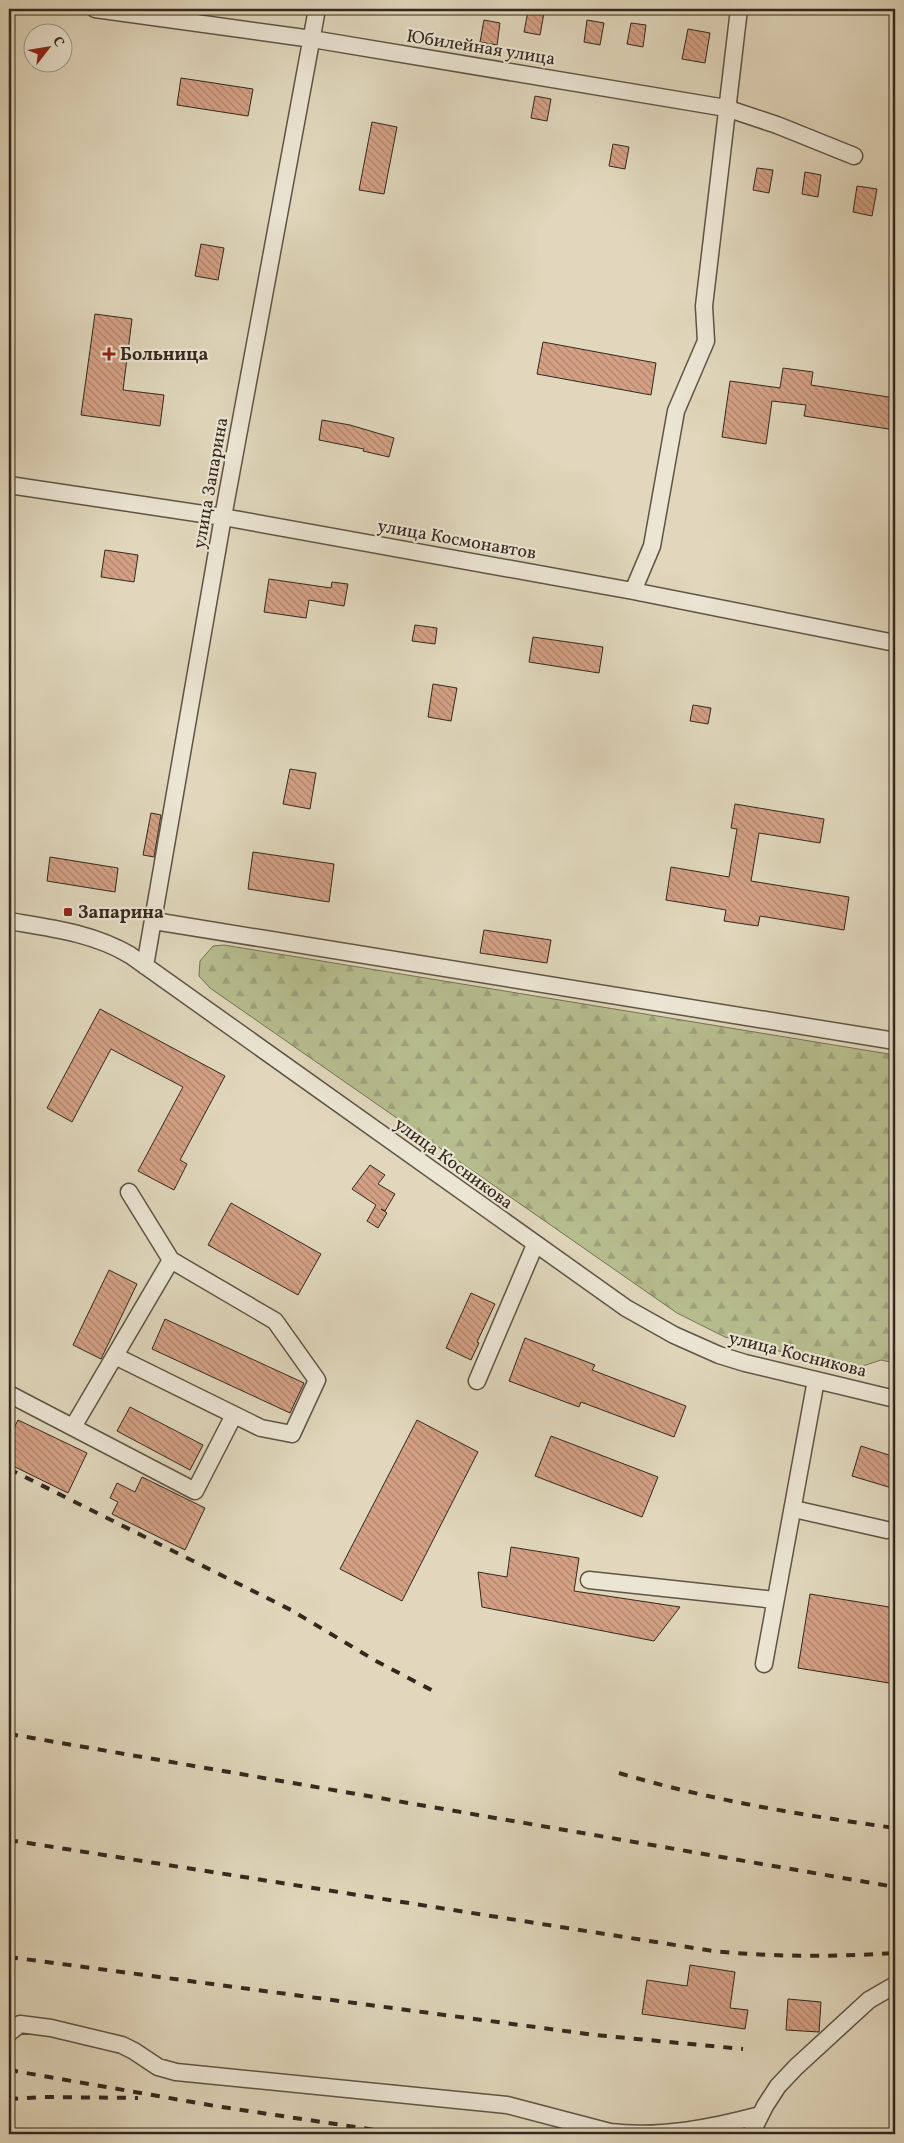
<svg xmlns="http://www.w3.org/2000/svg" width="904" height="2143" viewBox="0 0 904 2143" font-family="Vollkorn,serif">
  <style>
    .forest { fill: url(#forest-firs); stroke: #757256 }
    .building { fill: url(#building-back-hatch); stroke: #34281d }
    .lines { fill: none; stroke-linecap: round; stroke-linejoin: round }
    .minor-casing { stroke: #5f5445; stroke-width: 19 }
    .minor { stroke: #ebe5d3; stroke-width: 16 }
    .rail { stroke: #34281d; stroke-width: 4; stroke-dasharray: 9 9; stroke-linecap: butt }
    .poi-dot { fill: #8f2418; stroke: #ebe5d3; stroke-width: 2 }
    .labels { text-anchor: middle; stroke-width: 4.5; stroke-linejoin: round; paint-order: stroke }
    .street-label { font-size: 18px; fill: #34281d; stroke: #ebe5d3 }
    .poi-label { font-size: 18px; font-weight: bold; fill: #34281d; stroke: #ebe5d3; text-anchor: start }
  </style>
  <defs>
    <pattern id="forest-firs" width="22" height="20" patternUnits="userSpaceOnUse" patternTransform="scale(1.25)"><rect width="22" height="20" fill="#b6bd8e"/><path d="M5 1l3.5 6h-7zM16 11l3.5 6h-7z" fill="#9da27a"/></pattern>
    <pattern id="building-back-hatch" width="6" height="6" patternUnits="userSpaceOnUse" patternTransform="scale(1.25)"><rect width="6" height="6" fill="#d4a185"/><path d="M-1 5l2 2M0 0l6 6M5-1l2 2" fill="none" stroke="#ad836c"/></pattern>
  </defs>
  <rect width="100%" height="100%" fill="#e0d7bc"/>
  <filter id="stains"><feTurbulence type="fractalNoise" baseFrequency=".004" numOctaves="4"/><feColorMatrix values="0 0 0 0 .2 0 0 0 0 .09 0 0 0 0 .02 0 0 0 .5 -.17"/></filter>
  <radialGradient id="worn" r=".72"><stop offset=".6" stop-color="#630" stop-opacity="0"/><stop offset="1" stop-color="#630" stop-opacity=".3"/></radialGradient>
  <!-- forest -->
  <path class="forest" d="M224,945L895,1055V1363L881,1360L860,1367L837,1366L725,1337L677,1313L210,988L199,976L200,961L213,946Z"/>
  <!-- building -->
  <path class="building" d="M528,11L544,13L540,35L524,32Z
    M484,20L500,23L497,45L480,42Z
    M587,20L604,23L600,45L584,42Z
    M631,23L646,25L643,47L627,44Z
    M688,29L710,33L705,63L682,59Z
    M181,78L253,89L248,116L177,105Z
    M535,96L551,99L547,121L531,118Z
    M372,122L397,127L384,194L359,190Z
    M613,144L629,147L625,169L609,166Z
    M757,168L773,170L769,193L753,190Z
    M805,172L821,175L818,197L802,194Z
    M857,186L877,189L872,216L853,212Z
    M201,244L224,248L218,280L195,276Z
    M95,314L132,319L123,390L164,395L160,426L81,415Z
    M543,342L656,363L651,395L537,374Z
    M783,368L813,372L811,385L895,398V430L804,416L806,405L772,401L766,444L722,437L730,381L780,388Z
    M322,420L350,425L394,438L389,457L363,451L364,449L319,440Z
    M105,550L138,555L134,582L101,577Z
    M269,579L331,588L332,582L348,584L344,606L309,600L306,618L264,612Z
    M415,625L437,628L435,644L412,641Z
    M533,637L603,647L599,673L529,662Z
    M433,684L457,688L451,721L428,717Z
    M693,705L711,708L708,724L690,721Z
    M290,769L316,773L310,809L283,804Z
    M735,804L824,819L820,843L759,833L751,881L849,897L844,930L760,916L758,926L724,921L726,910L666,900L671,867L729,877L737,829L731,828Z
    M151,813L161,815L154,857L143,855Z
    M253,852L334,864L329,902L248,889Z
    M50,857L118,868L115,892L47,881Z
    M484,930L551,940L547,963L480,953Z
    M100,1009L225,1076L180,1160L187,1164L174,1190L138,1171L183,1087L111,1049L72,1122L47,1108Z
    M370,1165L385,1175L378,1184L395,1194L385,1211L381,1209L387,1213L378,1228L367,1221L376,1205L352,1189Z
    M231,1203L321,1254L298,1295L208,1245Z
    M109,1270L137,1284L101,1359L73,1345Z
    M471,1293L495,1304L477,1342L479,1343L471,1360L446,1348Z
    M165,1319L304,1383L290,1413L152,1349Z
    M525,1338L595,1365L592,1370L686,1406L674,1437L581,1402L579,1407L509,1381Z
    M130,1407L203,1445L190,1470L117,1431Z
    M18,1420L87,1453L68,1493L9,1464V1438Z
    M417,1420L478,1452L402,1601L340,1569Z
    M551,1436L658,1477L642,1517L535,1476Z
    M861,1446L895,1457V1489L852,1476Z
    M142,1477L205,1508L185,1550L112,1514L118,1502L110,1498L117,1483L135,1492Z
    M511,1547L579,1558L574,1591L680,1607L654,1641L482,1607L478,1572L507,1577Z
    M810,1594L895,1608V1684L798,1668Z
    M690,1965L735,1972L730,2008L748,2010L745,2029L642,2014L647,1980L687,1986Z
    M788,1999L821,2002L819,2032L786,2030Z"/>
  <g class="lines">
    <!-- minor casing -->
    <g class="minor-casing">
      <path id="minor" d="M95,9L312,39L726,108L777,125L854,156
        M9,485L223,517L633,591L895,643
        M633,591L652,546L676,411L706,341L704,306L739,9
        M9,921C51,928 93,933 130,955L626,1308L674,1335L719,1355L745,1363L895,1399
        M154,921L895,1041
        M145,966L223,517L317,9
        M129,1192L171,1260
        M477,1381L535,1245
        M9,1394L195,1491L234,1415
        M73,1427L171,1260L275,1321L317,1380L292,1434L261,1428L115,1356
        M794,1509L887,1530
        M589,1580L775,1600
        M764,1664L816,1380
        M9,2033L20,2024L51,2028L122,2045L134,2051L158,2067L176,2072L507,2105L610,2132C660,2138 712,2128 760,2115
        M751,2134L765,2106L778,2086L796,2067L869,2000L895,1985"/>
    </g>
    <!-- minor -->
    <use href="#minor" class="minor"/>
    <!-- rail -->
    <path class="rail" d="M9,1469L291,1610L376,1661L437,1693
      M9,1734L895,1887
      M619,1773C709,1800 801,1815 895,1828
      M9,1840L713,1951C774,1957 834,1957 895,1953
      M9,1957L595,2035L743,2049
      M9,2070L215,2106L402,2134
      M9,2099L44,2097L138,2098"/>
  </g>
  <!-- markers -->
  <g class="poi-dot">
    <path d="M106.5 346.5h5v5h5v5h-5v5h-5v-5h-5v-5h5z"/>
    <rect x="63" y="907" width="10" height="10" rx="2.5"/>
  </g>
  <g class="labels">
    <!-- street labels -->
    <g class="street-label">
      <text transform="translate(481 47) rotate(9)" y="6">Юбилейная улица</text>
      <text transform="translate(210 483) rotate(-80)" y="6">улица Запарина</text>
      <text transform="translate(457 539) rotate(10)" y="6">улица Космонавтов</text>
      <text transform="translate(454 1163) rotate(36)" y="6">улица Косникова</text>
      <text transform="translate(798 1354) rotate(14)" y="6">улица Косникова</text>
    </g>
    <!-- poi labels -->
    <g class="poi-label">
      <text x="120" y="360">Больница</text>
      <text x="78" y="918">Запарина</text>
    </g>
  </g>
  <!-- margin -->
  <rect width="904" height="2143" fill="none" stroke="#e0d7bc" stroke-width="30"/>
  <rect x="10" y="10" width="884" height="2123" fill="none" stroke="#34281d" stroke-width="2.5"/>
  <rect x="15" y="15" width="874" height="2113" fill="none" stroke="#34281d"/>
  <!-- north arrow -->
  <g transform="translate(48 48) rotate(59)"><circle r="24" fill="#ebe5d3" stroke="#a2998a"/>
  <path d="M0-4L9 19L0 12L-9 19Z" fill="#8f2418"/>
  <text y="-8" font-size="14" font-weight="bold" text-anchor="middle" fill="#34281d">С</text>
  </g>
  <rect width="100%" height="100%" filter="url(#stains)"/>
  <rect width="100%" height="100%" fill="url(#worn)"/>
</svg>
